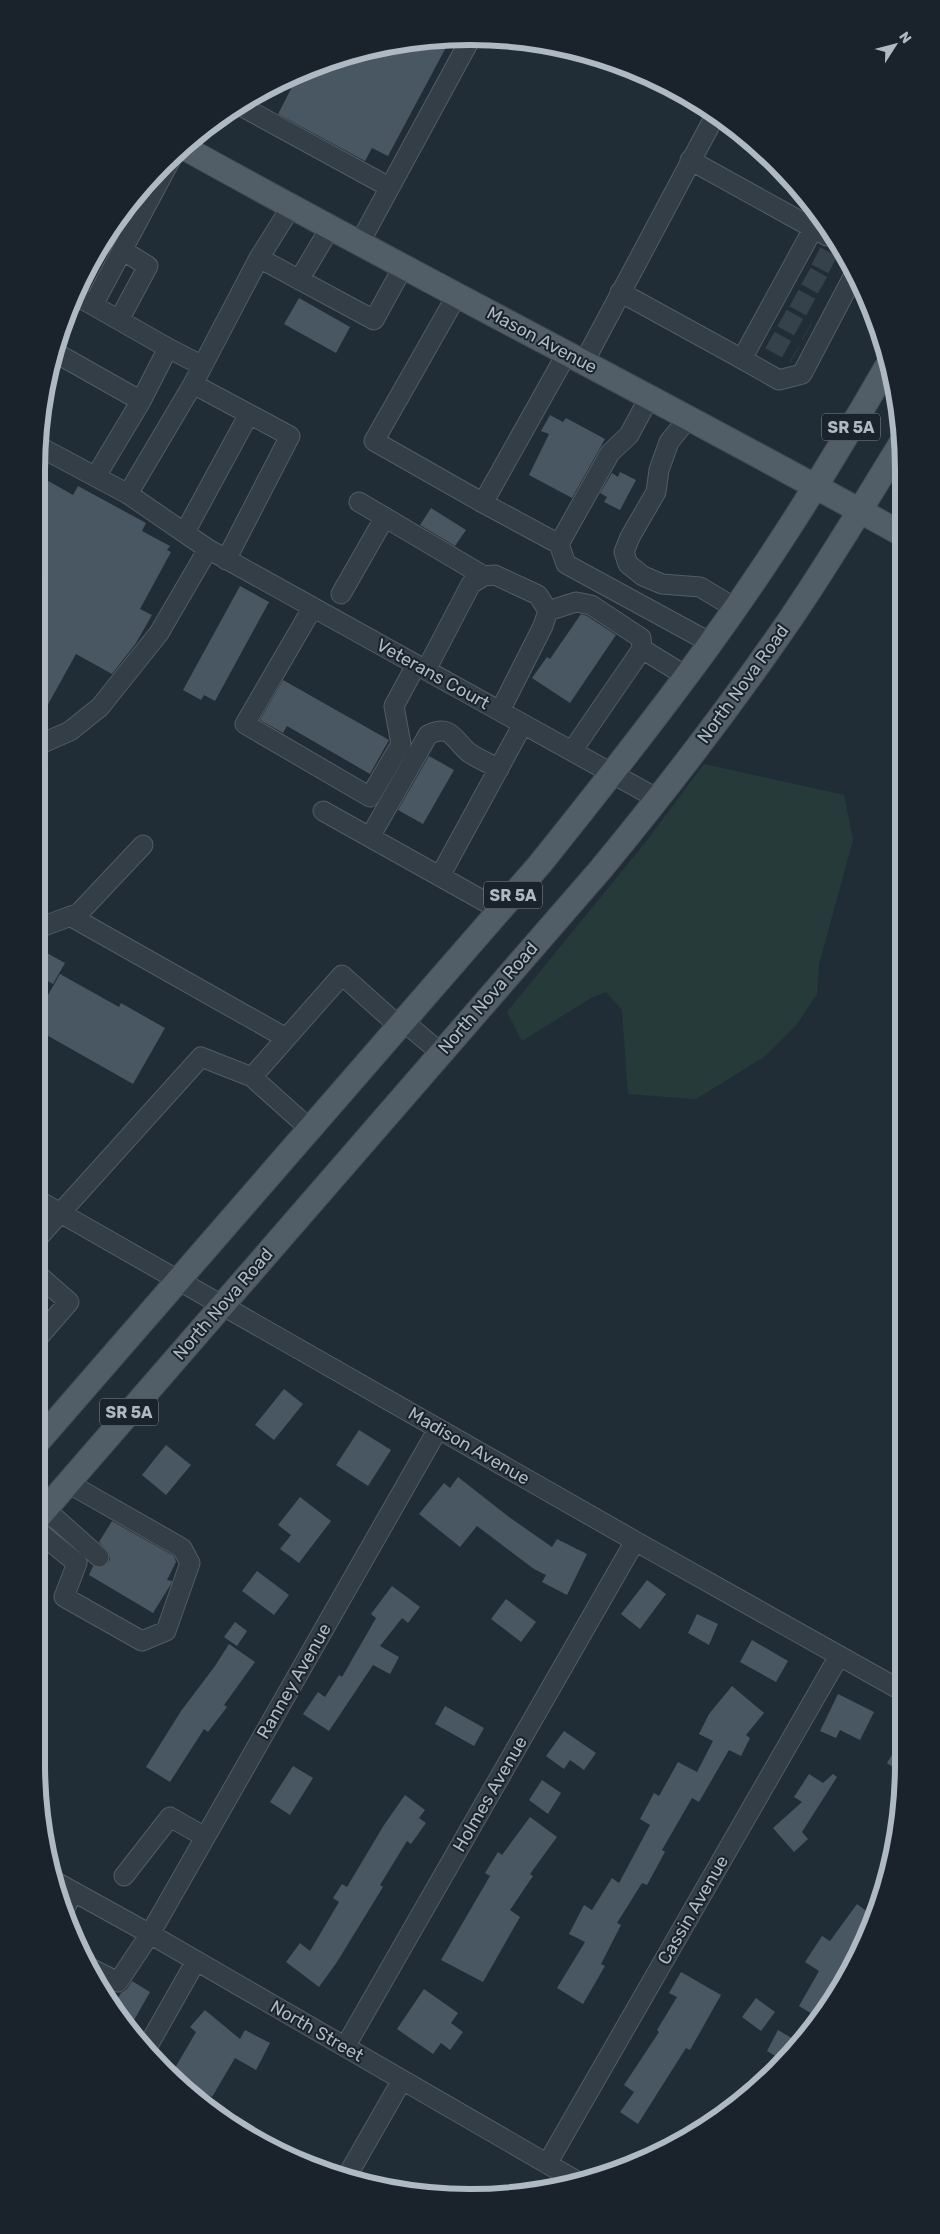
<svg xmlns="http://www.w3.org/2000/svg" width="940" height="2234" viewBox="0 0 940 2234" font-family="Rubik,sans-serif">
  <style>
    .green { fill: #263b39 }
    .building { fill: #495762 }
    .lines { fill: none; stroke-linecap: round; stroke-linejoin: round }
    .minor-tunnel { stroke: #36424b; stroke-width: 19; stroke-dasharray: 19 9; stroke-linecap: butt }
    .minor-casing { stroke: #525c65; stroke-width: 21 }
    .major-casing { stroke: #414a53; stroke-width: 26 }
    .minor { stroke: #343e47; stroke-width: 19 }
    .major { stroke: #525e67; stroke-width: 24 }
    .labels { text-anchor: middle; stroke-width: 4; stroke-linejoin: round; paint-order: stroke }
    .shield { fill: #1a232b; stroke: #828c96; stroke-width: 1 }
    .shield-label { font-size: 16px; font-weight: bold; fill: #aeb9c4 }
    .street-label { font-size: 18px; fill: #aeb9c4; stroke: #1a232b }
    .rim { fill: none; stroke: #aeb9c4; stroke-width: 6 }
  </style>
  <rect width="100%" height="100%" fill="#212d36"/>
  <!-- green -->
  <path class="green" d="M704,764L844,795L853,840L819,964L817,994L797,1024L764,1057L696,1099L628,1094L622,1010L606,992L591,998L522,1041L507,1012L645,843Z"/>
  <!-- building -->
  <path class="building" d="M441,37L451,38L388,156L372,148L365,161L278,114L293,85L282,79L357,51Z
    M299,298L350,327L336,353L284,324Z
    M550,415L563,422L566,418L605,439L572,498L529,475L549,434L541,431Z
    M620,472L636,480L620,510L604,502L607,497L600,493L612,473L618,477Z
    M36,474L73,495L78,486L146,523L142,531L170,546L167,550L171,552L140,609L152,615L136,643L112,674L76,654L36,726Z
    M431,508L466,530L455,546L420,525Z
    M240,586L269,602L215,701L204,695L201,700L183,690Z
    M581,614L587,616L616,635L570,703L532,678L547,657L550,659Z
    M283,680L389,740L370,774L287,726L283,733L260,720Z
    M429,756L454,770L423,824L398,810Z
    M36,947L65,963L53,984L36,975Z
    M60,974L119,1007L121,1003L165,1028L133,1084L36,1029V1016Z
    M284,1389L303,1404L274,1440L255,1425Z
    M359,1430L391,1450L368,1486L336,1465Z
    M166,1445L191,1465L166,1495L142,1475Z
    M458,1477L509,1517L552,1547L557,1539L587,1554L567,1595L542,1582L546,1575L534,1569L477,1526L460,1547L419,1514L444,1483L450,1488Z
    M300,1497L331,1521L299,1563L280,1549L291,1535L278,1525Z
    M112,1521L174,1556L176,1562L167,1580L172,1581L171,1584L153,1613L89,1575L93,1566L103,1567L110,1560L109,1553L99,1542Z
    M257,1571L289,1595L274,1615L242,1591Z
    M647,1580L666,1594L640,1629L621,1614Z
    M392,1586L420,1607L408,1623L402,1618L380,1646L399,1657L390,1674L373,1665L329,1731L303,1714L318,1692L325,1697L339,1675L342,1677L376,1618L371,1614Z
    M506,1599L536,1622L521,1642L491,1619Z
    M697,1614L718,1624L709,1645L688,1633Z
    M235,1622L247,1631L237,1646L224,1637Z
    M752,1640L788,1661L776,1682L740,1662Z
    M229,1644L255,1662L224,1705L227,1707L208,1732L204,1729L170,1782L146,1767L181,1711L215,1666Z
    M732,1686L764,1713L746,1735L750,1738L741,1756L729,1750L699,1802L692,1798L662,1850L665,1852L647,1885L642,1883L617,1923L621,1925L601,1964L605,1966L583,2004L557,1988L585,1942L569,1934L584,1905L592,1910L612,1878L619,1883L650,1825L640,1819L654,1793L659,1796L678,1762L697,1772L713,1741L699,1734L709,1714Z
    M838,1694L874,1712L860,1740L840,1730L836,1738L820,1731Z
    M445,1706L484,1728L474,1746L435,1724Z
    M564,1731L596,1753L584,1770L570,1760L564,1769L546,1756Z
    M904,1735V1764L902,1773L887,1763Z
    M293,1766L313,1778L290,1815L270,1802Z
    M809,1774L823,1783L833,1774L837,1777L802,1832L808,1839L794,1852L773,1828L802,1802L794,1797Z
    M542,1780L561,1793L548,1814L529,1800Z
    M405,1795L425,1810L419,1818L426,1823L411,1844L407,1841L380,1885L383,1887L337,1962L319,1987L286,1962L300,1943L310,1951L339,1902L333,1898L342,1884L347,1887L384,1825Z
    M530,1817L557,1837L530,1874L533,1876L510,1910L520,1917L483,1982L441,1960L490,1876L485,1873L498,1852L502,1855Z
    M857,1904L874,1917L843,1974L828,1997L830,1998L819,2018L799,2006L819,1971L805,1962L822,1936L830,1941Z
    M681,1972L721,1995L690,2050L686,2048L638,2124L620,2112L634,2092L624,2085L659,2032L657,2030L677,1997L669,1993Z
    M132,1981L150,1992L129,2029L113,2006L121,1993L127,1989Z
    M424,1989L458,2013L451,2023L463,2032L450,2050L441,2043L433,2054L397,2029Z
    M756,1998L775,2012L761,2031L742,2017Z
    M205,2010L240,2039L245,2030L270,2043L256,2070L235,2058L212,2097L172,2073L196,2032L190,2027Z
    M778,2030L800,2043L784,2061L767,2051Z"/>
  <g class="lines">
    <!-- minor-tunnel -->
    <path class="minor-tunnel" d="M816,256L841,269
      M806,276L829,289
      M794,298L818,311
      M782,318L807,332
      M770,340L795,354"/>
    <!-- minor casing -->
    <g class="minor-casing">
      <path id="minor" d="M239,105L389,187
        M690,160L827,236
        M359,244L471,38
        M259,258L374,320L403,267
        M299,280L330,228
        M620,292L742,359L819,218
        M75,295L168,348
        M457,295L374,441L483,503L567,353
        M93,305L171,159
        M119,320L148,266L122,250
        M56,353L141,401L96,476
        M742,359L779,380L802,374L855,273
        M584,362L716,114
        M141,401L168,348L201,365
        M689,417L669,442L659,470L656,492L630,537L624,552L628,564L643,576L662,584L700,587L735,608
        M40,447L128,494L208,549L658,799
        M128,494L193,384L259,258L291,207
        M359,502L484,576
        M483,503L559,544L566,564L711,643
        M185,532L249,414L193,384
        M559,544L610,453L629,435L650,396
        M226,560L290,436L249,414
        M341,594L385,517
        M313,607L245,724L370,797L401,744L394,706L416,665
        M548,611L576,602L591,605L641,638L642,649L572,751
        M642,649L686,676
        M426,670L471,584L484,576L495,575L538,595L548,611L543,626L500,711
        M36,746L70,731L100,707L159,633L208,549
        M323,811L500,910
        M370,837L428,735C450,724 453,738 467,751C475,758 489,763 499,769
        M440,876L523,724
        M70,916L286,1038
        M36,929L79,913L143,845
        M404,1022L441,1053
        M310,1129L252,1077L342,975L400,1027
        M36,1199L635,1541L904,1692
        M36,1240L201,1057L252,1077
        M36,1273L69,1302L36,1340
        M45,1509L99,1557
        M36,1530L77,1563L64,1597L142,1641L166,1631L190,1563L182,1548L68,1483
        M124,1876L170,1817L205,1837
        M56,1882L150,1934L577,2181
        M63,1912L73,1892
        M88,1967L118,1982L150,1934L438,1429
        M345,2047L635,1541
        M145,2051L196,1961
        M547,2164L839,1656
        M346,2178L402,2080"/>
    </g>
    <!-- major casing -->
    <g class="major-casing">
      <path id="major" d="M183,147C420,279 663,401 900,533
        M36,1444L540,864C597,793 653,722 707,648C772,559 831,464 886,368
        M36,1520L601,869C667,789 730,707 789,621C828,564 864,504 900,445"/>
    </g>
    <!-- minor -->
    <use href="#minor" class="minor"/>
    <!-- major -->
    <use href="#major" class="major"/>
  </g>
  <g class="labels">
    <!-- shield labels -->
    <g class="shield">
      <rect x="822" y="413.5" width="58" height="27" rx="4"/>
      <rect x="484" y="881.5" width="58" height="27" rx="4"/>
      <rect x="100" y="1398.5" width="58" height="27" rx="4"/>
    </g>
    <g class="shield-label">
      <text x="851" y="433">SR 5A</text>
      <text x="513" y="901">SR 5A</text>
      <text x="129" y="1418">SR 5A</text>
    </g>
    <!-- street labels -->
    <g class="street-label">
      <text transform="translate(542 340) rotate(28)" y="6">Mason Avenue</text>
      <text transform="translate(433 674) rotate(29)" y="6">Veterans Court</text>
      <text transform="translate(743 684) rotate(-54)" y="6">North Nova Road</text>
      <text transform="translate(488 998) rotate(-49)" y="6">North Nova Road</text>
      <text transform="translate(223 1304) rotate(-49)" y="6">North Nova Road</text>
      <text transform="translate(469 1446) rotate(30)" y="6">Madison Avenue</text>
      <text transform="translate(294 1681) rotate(-60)" y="6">Ranney Avenue</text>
      <text transform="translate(490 1794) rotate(-60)" y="6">Holmes Avenue</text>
      <text transform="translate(693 1910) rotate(-60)" y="6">Cassin Avenue</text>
      <text transform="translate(317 2031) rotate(30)" y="6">North Street</text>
    </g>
  </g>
  <!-- crop -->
  <path d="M0 0H940V2234H0ZM470 45H470A425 425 0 0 1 895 470V1764A425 425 0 0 1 470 2189H470A425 425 0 0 1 45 1764V470A425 425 0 0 1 470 45Z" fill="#1a232b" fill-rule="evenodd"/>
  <path class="rim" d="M470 45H470A425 425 0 0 1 895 470V1764A425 425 0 0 1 470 2189H470A425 425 0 0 1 45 1764V470A425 425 0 0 1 470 45Z"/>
  <!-- north arrow -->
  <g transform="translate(895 45) rotate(54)" stroke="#1a232b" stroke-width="4" paint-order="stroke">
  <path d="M0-4L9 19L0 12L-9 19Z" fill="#aeb9c4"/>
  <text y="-8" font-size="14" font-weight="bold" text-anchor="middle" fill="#aeb9c4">N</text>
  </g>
</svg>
